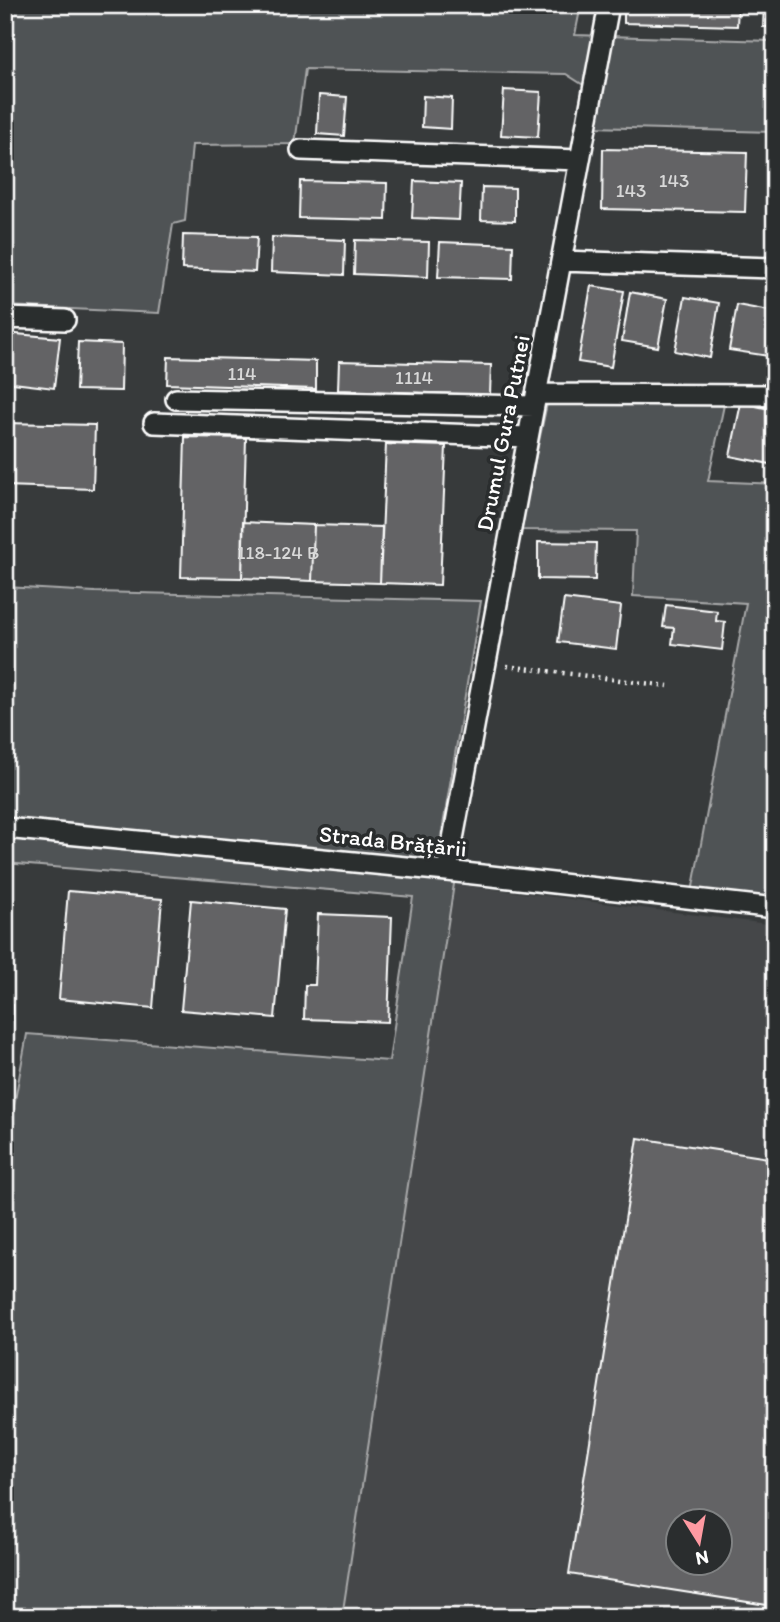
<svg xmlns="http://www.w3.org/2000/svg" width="780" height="1622" viewBox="0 0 780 1622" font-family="Itim,sans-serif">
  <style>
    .built { fill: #444748; fill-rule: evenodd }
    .green { fill: #505354; stroke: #a8a9aa; stroke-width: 2 }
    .building { fill: #636465; stroke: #fff; stroke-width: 2; fill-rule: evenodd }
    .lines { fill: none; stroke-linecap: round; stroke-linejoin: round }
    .street-casing { stroke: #fff; stroke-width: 24 }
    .path { stroke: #fff; stroke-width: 4.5; stroke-dasharray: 2 5; stroke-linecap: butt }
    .street { stroke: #2a2d2e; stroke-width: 19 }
    .labels { text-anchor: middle; stroke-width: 7; stroke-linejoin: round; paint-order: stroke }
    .number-label { font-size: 19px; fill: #d8d8d8 }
    .street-label { font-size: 23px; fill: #fff; stroke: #2a2d2e }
  </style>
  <rect width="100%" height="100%" fill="#373a3b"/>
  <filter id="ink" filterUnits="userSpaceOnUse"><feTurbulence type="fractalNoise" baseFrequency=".0143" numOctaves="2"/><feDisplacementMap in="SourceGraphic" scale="14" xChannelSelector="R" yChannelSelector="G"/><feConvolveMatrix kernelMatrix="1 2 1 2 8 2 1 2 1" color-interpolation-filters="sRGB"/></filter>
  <g filter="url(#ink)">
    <!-- built -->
    <path class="built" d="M454,884L775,925V1617H342ZM678,1520H720V1562H678Z"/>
    <!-- green -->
    <path class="green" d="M5,5H581L575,35L775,41V132L593,127L602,97L566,74L305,69L295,144L192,145L185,221L173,224L159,313L5,306Z
      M548,399L724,405L708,481L775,484V901L692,892L746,603L633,596L636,531L520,530Z
      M5,587L95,592L481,601L438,855L454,884L342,1617H5V1155L27,1034L389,1061L413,897L5,863Z"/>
    <!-- building -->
    <path class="building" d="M624,5H738L737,26L624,23Z
      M764,5H775V27H763Z
      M504,90L541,92L538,137L501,135Z
      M319,95L347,97L344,136L317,134Z
      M423,96L452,98L451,129L422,127Z
      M603,149L747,152L745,212L602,209Z
      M768,151H775V213H767Z
      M300,181L387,183L386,220L299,218Z
      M414,181L461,183L459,220L412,218Z
      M482,187L515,188V221L481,220Z
      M183,235L257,237L255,272L182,269Z
      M272,237L345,240L344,275L271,272Z
      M355,240L429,242L428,277L354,274Z
      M440,242L513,245L512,279L438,277Z
      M591,286L624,291L611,367L578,362Z
      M630,292L667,299L658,347L622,341Z
      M685,297L719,303L710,358L675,351Z
      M737,305L775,312V357L729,350Z
      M5,333L60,338L54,388L5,382Z
      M78,342L122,344L121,391L76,390Z
      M168,357L316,361V389L167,384Z
      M339,361L491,365L490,395L338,390Z
      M741,403L775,410L772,435L775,436V444L770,464L730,456Z
      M5,423L95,425L93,489L5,486Z
      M185,437L246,438L242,578L181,577Z
      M386,444L446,446L440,585L380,583Z
      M243,522L314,525L312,581L242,578Z
      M314,525L382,527L380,583L312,581Z
      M538,542L596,543L595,580L538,579Z
      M564,599L621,606L616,649L558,642Z
      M666,605L717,611L716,621L725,622L722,650L672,644L674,628L663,627Z
      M68,891L162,899L153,1008L59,999Z
      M5,900H9L7,959H5Z
      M191,900L285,909L275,1018L181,1010Z
      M318,914L392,917L388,1022L304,1019L305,985H315Z
      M5,1005H13L11,1064H5Z
      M638,1138L775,1159V1558L767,1605L569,1574ZM678,1520H720V1562H678Z"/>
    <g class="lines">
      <!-- street casing -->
      <g class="street-casing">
        <path id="street" d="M301,150L580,160
          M561,261L775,268
          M5,318L65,320
          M536,394L775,395
          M176,399L534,406
          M154,423L528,437
          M5,828L447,871L775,908
          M447,871L609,5"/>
      </g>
      <!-- path -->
      <path class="path" d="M507,666L668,686"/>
      <!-- street -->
      <use href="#street" class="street"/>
    </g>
  </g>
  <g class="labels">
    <!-- number labels -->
    <g class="number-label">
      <text x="674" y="187">143</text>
      <text x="631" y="197">143</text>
      <text x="242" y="380">114</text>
      <text x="414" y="384">1114</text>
      <text x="278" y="559">118-124 B</text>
    </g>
    <!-- street labels -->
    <g class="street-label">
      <text transform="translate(503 433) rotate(-79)" y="8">Drumul Gura Putnei</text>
      <text transform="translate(393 841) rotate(6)" y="8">Strada Brățării</text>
    </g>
  </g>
  <!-- margin -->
  <rect width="780" height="1622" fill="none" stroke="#2a2d2e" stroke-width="28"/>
  <rect x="14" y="14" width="752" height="1594" fill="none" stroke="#fff" stroke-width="2.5" filter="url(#ink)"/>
  <!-- north arrow -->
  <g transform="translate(699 1542) rotate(169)"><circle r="33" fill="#2a2d2e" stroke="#7f8182" stroke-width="2"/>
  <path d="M0-5L12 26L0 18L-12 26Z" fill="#ff9aa2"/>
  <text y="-10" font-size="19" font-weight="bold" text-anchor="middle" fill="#ffffff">N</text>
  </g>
</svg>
